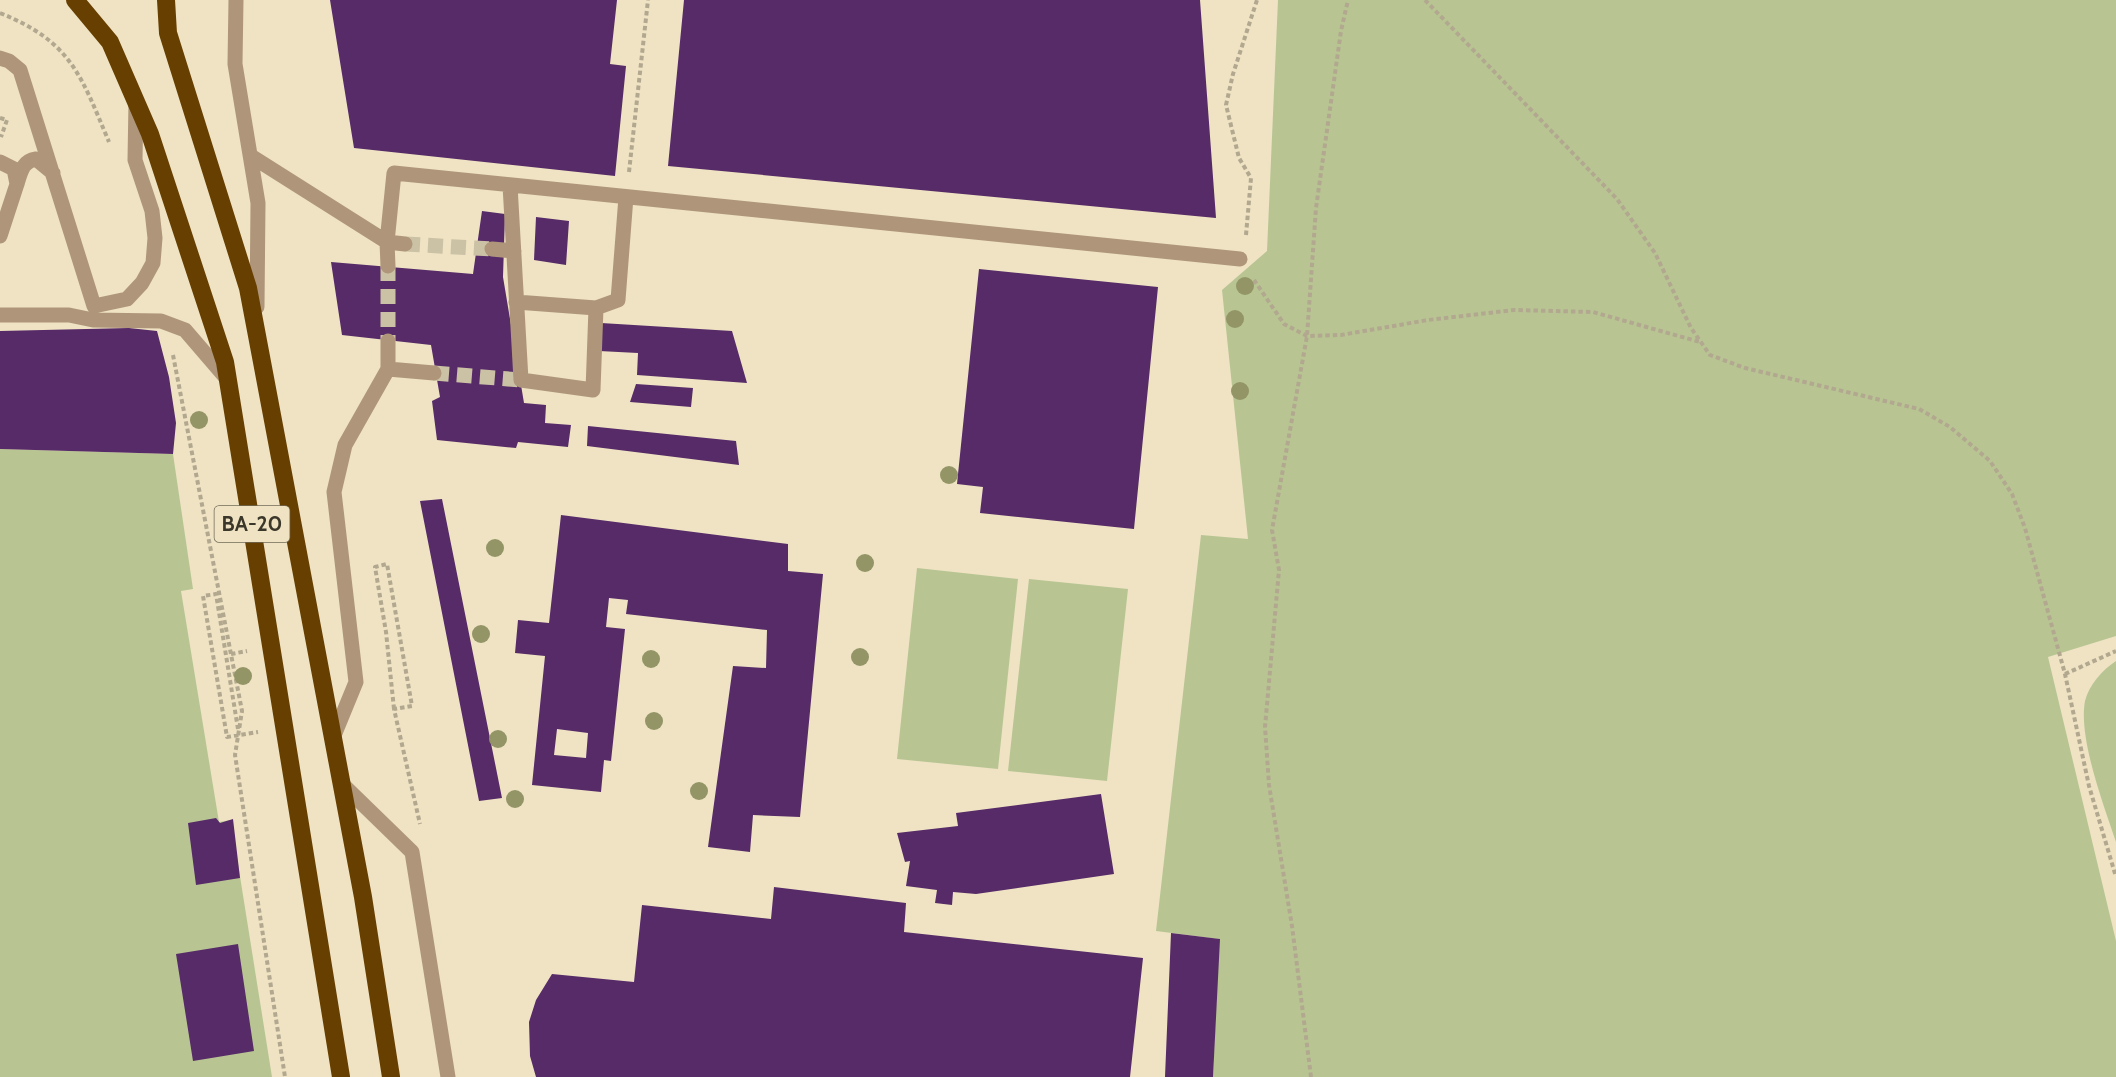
<svg xmlns="http://www.w3.org/2000/svg" width="2116" height="1077" viewBox="0 0 2116 1077" font-family="Cabin,sans-serif">
  <style>
    .green { fill: #b8c593 }
    .building { fill: #562b68; fill-rule: evenodd }
    .lines { fill: none; stroke-linecap: round; stroke-linejoin: round }
    .minor-tunnel { stroke: #cbc1a4; stroke-width: 15; stroke-dasharray: 15 8; stroke-linecap: butt }
    .path { stroke: #b2a88f; stroke-width: 4; stroke-dasharray: 4.5 3; stroke-linecap: butt }
    .minor { stroke: #af967a; stroke-width: 15 }
    .highway { stroke: #673f01; stroke-width: 18 }
    .tree { fill: #939566 }
    .labels { text-anchor: middle; stroke-width: 6; stroke-linejoin: round; paint-order: stroke }
    .shield { fill: #efe3c3; stroke: #716b58; stroke-width: 1.5 }
    .shield-label { font-size: 21px; font-weight: bold; fill: #3b372a }
  </style>
  <rect width="100%" height="100%" fill="#efe3c3"/>
  <!-- green -->
  <path class="green" d="M1278,0H2116V636L2048,657L2116,941V1077H1213L1219,939L1156,931L1201,535L1248,539L1222,290L1267,251Z
    M0,449L173,454L193,589L181,591L219,822L231,820L272,1077H0Z
    M917,568L1018,579L998,769L897,759Z
    M1029,579L1128,589L1107,781L1008,771Z
    M2116,661V842C2104,806 2078,738 2085,701C2089,685 2102,670 2116,661Z"/>
  <!-- building -->
  <path class="building" d="M330,0H617L610,64L626,66L615,176L354,148Z
    M684,0H1200L1216,218L668,166Z
    M482,211L505,214L503,277L524,403L546,405L545,423L571,425L568,447L518,442L516,448L437,440L432,401L440,397L431,345L342,335L331,262L473,274Z
    M536,217L569,221L566,265L534,260Z
    M979,269L1158,287L1134,529L980,513L983,487L957,484Z
    M601,323L732,331L747,383L637,375L638,353L599,351Z
    M129,328L157,331L169,377L176,423L173,454L0,449V331Z
    M636,384L693,388L691,407L630,402Z
    M588,426L736,441L739,465L587,446Z
    M442,499L502,798L479,801L420,501Z
    M561,515L788,544V571L823,574L800,817L753,815L750,852L708,847L733,666L766,668L767,630L626,614L628,600L609,598L606,627L625,629L611,761L604,760L601,792L532,785L545,656L515,653L518,620L549,623ZM557,729L588,733L586,758L554,755Z
    M1101,794L1114,874L976,894L953,892L952,905L935,903L937,890L906,886L910,861L905,862L897,833L958,826L956,813Z
    M216,818L220,823L233,819L240,878L196,885L188,823Z
    M774,887L906,903L904,932L1143,958L1130,1077H536L530,1056L529,1022L536,1000L552,974L634,982L642,905L771,919Z
    M1171,933L1220,939L1213,1077H1165Z
    M238,944L254,1051L193,1061L176,954Z"/>
  <g class="lines">
    <!-- minor-tunnel -->
    <path class="minor-tunnel" d="M405,244L492,249
      M388,266V341
      M434,373L521,380"/>
    <!-- path -->
    <path class="path" d="M1425,0L1617,199L1655,253L1691,328L1710,355L1745,368L1919,409L1950,427L1990,461L2012,494L2025,528L2065,674L2089,786L2116,877
      M0,13C72,42 81,76 109,142
      M0,118L7,120L1,137
      M629,172L648,0
      M1246,235L1251,178L1239,158L1226,105L1233,74L1257,0
      M1254,280L1284,324L1307,336L1341,335L1428,320L1514,310L1593,312L1700,342
      M173,355L242,711L235,755L285,1077
      M231,654L247,651
      M2065,674L2116,651
      M394,709L386,632L375,567L387,564L412,706L394,709L420,824
      M238,729L216,594L203,596L227,737L258,732
      M1311,1077L1292,926L1269,785L1265,727L1279,570L1272,530L1307,336L1316,208L1341,31L1348,0"/>
    <!-- minor -->
    <path class="minor" d="M236,0L235,64L258,203L257,307
      M0,58L9,61L20,70L94,306L127,299L142,283L153,263L155,238L152,211L135,160L136,102
      M251,156L387,242L388,266
      M0,162L14,169L17,184L0,236
      M17,184C21,171 23,161 36,159L53,173
      M510,185L521,380L593,390L596,308L516,302
      M405,244L387,242L394,173L1240,259
      M492,249L514,251
      M596,308L618,300L626,197
      M0,315H69L93,320L161,321L185,330L228,380
      M388,369L434,373
      M333,738L356,682L334,492L345,445L388,369V341
      M341,783L412,852L448,1077"/>
    <!-- highway -->
    <path class="highway" d="M75,0L110,42L150,134L225,362L341,1077
      M166,0L168,33L248,288L363,897L391,1077"/>
  </g>
  <!-- trees -->
  <g class="tree">
    <circle cx="1245" cy="286" r="9"/>
    <circle cx="1235" cy="319" r="9"/>
    <circle cx="1240" cy="391" r="9"/>
    <circle cx="199" cy="420" r="9"/>
    <circle cx="949" cy="475" r="9"/>
    <circle cx="495" cy="548" r="9"/>
    <circle cx="865" cy="563" r="9"/>
    <circle cx="481" cy="634" r="9"/>
    <circle cx="860" cy="657" r="9"/>
    <circle cx="651" cy="659" r="9"/>
    <circle cx="243" cy="676" r="9"/>
    <circle cx="654" cy="721" r="9"/>
    <circle cx="498" cy="739" r="9"/>
    <circle cx="699" cy="791" r="9"/>
    <circle cx="515" cy="799" r="9"/>
  </g>
  <g class="labels">
    <!-- shield labels -->
    <rect class="shield" x="214.5" y="506" width="75" height="36" rx="4.5"/>
    <g class="shield-label">
      <text x="252" y="531">BA-20</text>
    </g>
  </g>
</svg>
